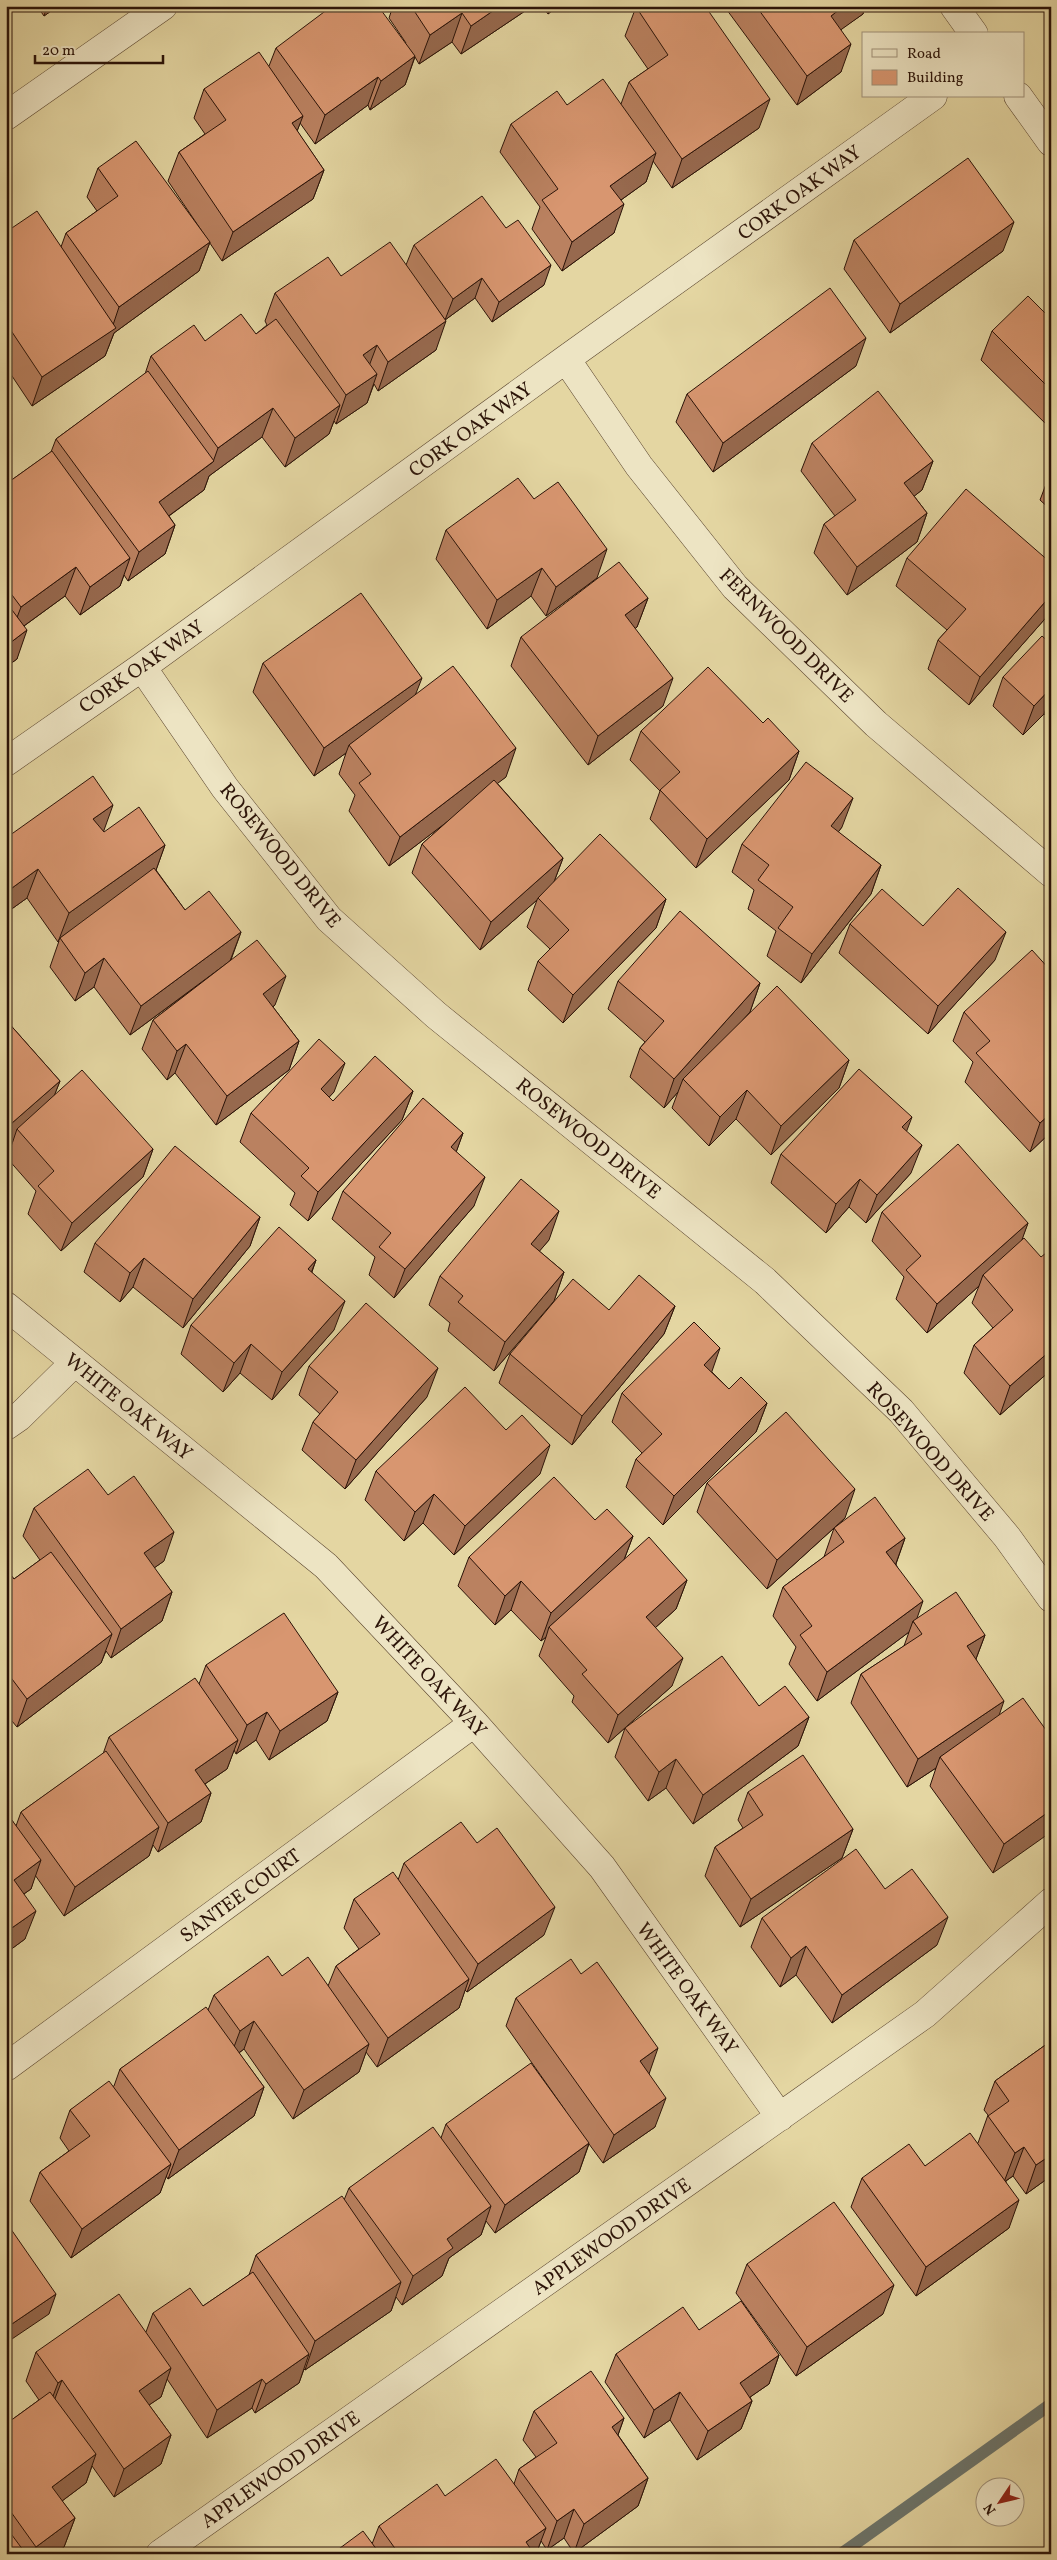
<svg xmlns="http://www.w3.org/2000/svg" width="1057" height="2560" viewBox="0 0 1057 2560" font-family="Vollkorn,serif">
  <style>
    .lines { fill: none; stroke-linecap: round; stroke-linejoin: round }
    .stream { stroke: #6c756c; stroke-width: 12 }
    .minor-casing { stroke: #59442e; stroke-width: 29 }
    .minor { stroke: #ede4c3; stroke-width: 28 }
    .wall { fill: #ba8160; stroke: #2b1308 }
    .shaded-wall { fill: #97694e; stroke: #2b1308 }
    .building { fill: #d89670; stroke: #2b1308 }
    .labels { text-anchor: middle; stroke-width: 4; stroke-linejoin: round; paint-order: stroke }
    .street-label { font-size: 20px; fill: #2b1308; stroke: #ede4c3 }
  </style>
  <rect width="100%" height="100%" fill="#e4d6a2"/>
  <filter id="stains"><feTurbulence type="fractalNoise" baseFrequency=".004" numOctaves="4"/><feColorMatrix values="0 0 0 0 .2 0 0 0 0 .09 0 0 0 0 .02 0 0 0 .5 -.17"/></filter>
  <radialGradient id="worn" r=".72"><stop offset=".6" stop-color="#630" stop-opacity="0"/><stop offset="1" stop-color="#630" stop-opacity=".3"/></radialGradient>
  <g class="lines">
    <!-- stream -->
    <path class="stream" d="M841,2554L1051,2404"/>
    <!-- minor casing -->
    <g class="minor-casing">
      <path id="minor" d="M954,6L974,34
        M1018,96L1051,142
        M6,116L163,6
        M566,359L639,466L735,587L876,724L1051,873
        M142,667L225,788L329,919L436,1015L765,1281L901,1411L1007,1537L1051,1598
        M6,762L142,667L566,359L933,96
        M6,1306L326,1566L474,1723L602,1867L780,2117
        M6,1426L19,1417L75,1362
        M6,2067L474,1723
        M160,2554L925,2014L1051,1902"/>
    </g>
    <!-- minor -->
    <use href="#minor" class="minor"/>
  </g>
  <!-- wall -->
  <path class="wall" d="M37,6H58L44,16Z
    M393,6H529L528,9L461,54L452,42L419,64L415,57L405,85L370,110L368,105L315,144L300,123L297,131L324,170L313,199L222,261L168,181L179,152L205,134L194,118L204,89L269,66L276,48L406,43L389,18Z
    M542,6H558L548,14Z
    M724,6H865L863,14L841,29V72L797,105Z
    M636,7L759,128L672,188L653,161L646,182L621,200L614,233L562,271L532,229L540,207L500,152L511,124L567,105L621,104L629,82L648,69L625,36Z
    M98,168L210,242L199,271L114,333L105,356L32,406L6,367V232L61,247L66,233L97,211L87,197Z
    M854,240L1003,251L890,333L844,269Z
    M414,245L544,285L492,322L475,298L445,320L423,289L436,350L378,391L374,384L367,403L336,424L334,421L329,434L285,467L262,437L209,476L204,490L169,516L175,525L165,554L128,581L124,575L120,586L80,615L65,596L24,626L17,659L6,667V484L51,452L56,439L145,374L151,356L205,341L256,334L267,325L265,321L275,293L341,276L406,265Z
    M1051,319V429L981,360L992,331Z
    M856,366L713,472L676,422L687,394Z
    M812,443L933,461L922,490L914,496L927,513L917,542L847,595L814,553L824,524L835,516L801,471Z
    M1051,471V510L1040,500Z
    M534,499L597,578L546,616L531,596L487,629L436,559L446,530Z
    M907,558L1051,563V612L969,705L928,669L938,640L947,630L896,586Z
    M648,598L637,627L635,629L663,706L588,765L511,666L521,637Z
    M1051,644V720L1044,714L1023,735L993,706L1003,677Z
    M263,663L416,694L506,777L497,783L563,858L554,882L666,899L656,928L563,1023L528,990L538,961L550,949L527,927L537,900L480,950L412,873L422,844L448,821L389,866L349,811L355,795L339,774L346,753L314,776L253,692Z
    M763,723L799,751L789,780L696,868L650,819L660,791L630,760L641,731Z
    M1051,748V759L1048,756Z
    M842,827L838,832L881,865L871,894L801,983L767,956L776,931L748,909L754,890L732,872L742,844Z
    M103,832L165,845L156,870L185,910L241,932L231,960L275,1005L273,1007L299,1041L289,1070L216,1125L175,1073L167,1080L142,1049L153,1020L217,971L130,1035L94,987L75,1001L50,967L59,941L58,942L27,898L6,913V838Z
    M850,924L923,926L995,960L928,1034L839,953Z
    M1051,971V1132L1030,1152L965,1082L973,1062L953,1041L964,1012Z
    M618,981L760,983L750,1012L741,1022L849,1060L839,1088L771,1155L736,1119L709,1146L672,1108L678,1092L664,1108L630,1077L640,1048L645,1042L608,1009Z
    M6,1020L60,1081L54,1096L153,1149L143,1177L61,1251L28,1214L36,1191L7,1158L13,1141L6,1147Z
    M413,1091L402,1120L308,1221L290,1205L295,1193L240,1142L251,1113L334,1092L329,1097L333,1101Z
    M463,1133L456,1152L474,1206L394,1298L369,1275L375,1257L332,1219L343,1191Z
    M781,1154L911,1173L866,1223L849,1207L826,1233L771,1183Z
    M1051,1167V1176L1048,1173Z
    M882,1212L1028,1223L1021,1241L1051,1370L1000,1415L964,1373L974,1345L993,1328L972,1303L979,1286L927,1333L896,1299L904,1277L872,1241Z
    M260,1217L250,1246L183,1328L133,1287L120,1302L84,1272L95,1243Z
    M549,1240L539,1251L564,1272L554,1301L494,1371L448,1331L450,1323L429,1305L440,1276Z
    M316,1260L312,1272L334,1330L272,1400L240,1373L223,1392L181,1354L191,1325Z
    M675,1306L664,1334L572,1445L499,1383L510,1354L609,1310Z
    M309,1366L427,1397L345,1489L302,1450L313,1422L320,1414L299,1395Z
    M712,1372L729,1389L767,1403L756,1432L663,1525L626,1487L636,1459L642,1453L612,1422L622,1393Z
    M506,1430L540,1474L454,1555L423,1523L404,1541L365,1500L376,1471Z
    M707,1483L845,1518L767,1589L697,1512Z
    M108,1495L164,1561L154,1568L172,1592L162,1621L111,1658L106,1651L101,1663L17,1727L6,1714V1569L14,1579L40,1560L23,1536L34,1508Z
    M595,1520L633,1536L624,1560L687,1580L676,1609L655,1628L672,1686L608,1743L572,1702L574,1696L539,1656L546,1637L541,1641L511,1610L495,1625L458,1586L469,1557Z
    M834,1528L905,1538L896,1564L917,1619L985,1635L976,1659L999,1715L1051,1737L993,1873L930,1786L936,1768L907,1787L851,1703L861,1674L904,1646L909,1632L817,1701L789,1664L796,1647L773,1616L783,1587L824,1557Z
    M206,1665L338,1692L327,1721L269,1760L256,1740L236,1754L234,1750L227,1769L205,1784L211,1793L201,1822L158,1852L153,1845L149,1856L64,1916L35,1875L31,1889L24,1894L25,1939L6,1953V1812L16,1826L21,1812L103,1754L109,1737L199,1684Z
    M759,1706L809,1717L798,1746L693,1824L666,1788L648,1801L615,1757L625,1728Z
    M748,1792L853,1829L842,1858L740,1927L705,1876L715,1847L743,1828L738,1820Z
    M404,1863L544,1935L467,1992L465,1990L459,2008L377,2067L366,2052L359,2072L293,2119L244,2049L239,2053L264,2087L254,2116L168,2179L166,2176L160,2193L71,2258L30,2201L40,2172L69,2151L60,2138L70,2110L114,2086L120,2069L208,2010L214,1995L282,1976L328,1986L336,1966L359,1949L344,1928L354,1899L398,1880Z
    M762,1918L937,1945L832,2023L796,1975L780,1987L751,1947Z
    M516,1998L649,2074L655,2127L603,2163L589,2144L579,2172L495,2233L486,2221L481,2235L449,2258L442,2276L402,2305L396,2297L391,2311L305,2370L304,2369L299,2383L255,2413L252,2408L207,2438L167,2379L161,2397L149,2405L171,2435L161,2464L114,2497L92,2466L86,2483L62,2501L75,2518L64,2547L55,2554H6V2424L39,2400L26,2381L36,2352L146,2332L153,2313L203,2306L249,2275L256,2255L344,2200L349,2188L441,2138L446,2124L565,2110L506,2026Z
    M1051,2041V2176L1026,2194L1013,2176L1006,2181L1009,2228L916,2296L851,2207L862,2178L925,2166L978,2143L988,2115L984,2110L995,2081Z
    M747,2264L883,2314L796,2376L736,2293Z
    M699,2330L779,2355L769,2384L750,2397L752,2401L741,2429L697,2460L670,2420L644,2438L605,2382L616,2354Z
    M534,2411L624,2418L618,2435L648,2478L638,2506L574,2553L564,2538L547,2550L541,2541L536,2554H332L372,2544L379,2526L445,2496L514,2484L519,2469L536,2457L523,2440Z"/>
  <!-- shaded-wall -->
  <path class="shaded-wall" d="M47,6H58L44,16Z
    M500,6H529L528,9L461,54L471,26Z
    M551,6H558L548,14Z
    M844,6H865L863,14L821,44L831,16Z
    M462,13L452,42L419,64L430,35Z
    M851,44L841,72L797,105L807,76Z
    M415,56L405,85L370,110L381,81Z
    M378,77L368,105L315,144L325,115Z
    M770,99L759,128L672,188L682,159Z
    M303,116L292,144V123Z
    M656,153L646,182L600,215L610,186Z
    M324,170L313,199L222,261L233,232Z
    M624,204L614,233L562,271L572,242Z
    M1014,222L1003,251L890,333L900,304Z
    M210,242L199,271L114,333L105,356L32,406L42,377L111,331L119,307Z
    M551,265L544,285L492,322L499,302Z
    M482,278L475,298L445,320L453,299Z
    M446,321L436,350L378,391L388,362Z
    M866,338L856,366L713,472L723,443Z
    M377,345L366,374L363,355Z
    M377,374L367,403L336,424L346,395Z
    M340,405L329,434L285,467L295,438Z
    M273,408L262,437L209,476L204,490L148,531L159,502L213,462L218,448Z
    M933,461L922,490L894,512L904,483Z
    M927,513L917,542L847,595L857,567Z
    M175,525L165,554L128,581L139,552Z
    M607,549L597,578L546,616L556,587Z
    M130,558L120,586L80,615L90,587Z
    M76,567L65,596L10,636L21,607Z
    M542,568L531,596L487,629L497,600Z
    M1051,595V612L969,705L980,677Z
    M648,598L637,627L615,644L625,615Z
    M27,630L17,659L6,667V646Z
    M422,678L411,706L349,745L346,753L314,776L324,748Z
    M673,678L663,706L588,765L598,736Z
    M1051,688V695L1044,714L1023,735L1034,706Z
    M516,748L506,777L389,866L400,837Z
    M799,751L789,780L696,868L707,839Z
    M853,798L842,827L821,855L831,826Z
    M113,805L103,833L93,819Z
    M165,845L155,873L60,938L58,942L69,913Z
    M563,858L552,887L538,898L537,900L480,950L491,922Z
    M881,865L871,894L801,983L812,954Z
    M38,869L27,898L6,913V903L12,888Z
    M666,899L656,928L563,1023L573,995Z
    M241,932L230,961L130,1035L141,1006Z
    M1006,932L995,960L928,1034L938,1006Z
    M104,958L94,987L75,1001L85,973Z
    M286,976L275,1005L253,1022L263,994Z
    M760,983L750,1012L687,1083L683,1079L678,1092L664,1108L674,1079Z
    M299,1041L289,1070L216,1125L227,1096Z
    M186,1044L175,1073L167,1080L177,1051Z
    M849,1060L839,1088L771,1155L781,1126Z
    M345,1063L334,1092L310,1118L321,1089Z
    M60,1081L49,1109L17,1129L13,1141L6,1147V1138L12,1123Z
    M747,1090L736,1119L709,1146L720,1117Z
    M413,1091L402,1120L308,1221L318,1192Z
    M1051,1113V1132L1030,1152L1040,1123Z
    M912,1117L901,1146L902,1127Z
    M463,1133L453,1161L451,1147Z
    M922,1145L911,1173L866,1223L877,1195Z
    M153,1149L143,1177L61,1251L72,1223Z
    M485,1177L474,1206L394,1298L405,1269Z
    M860,1179L849,1207L826,1233L836,1204Z
    M559,1211L549,1240L521,1273L531,1244Z
    M260,1217L250,1246L183,1328L193,1299Z
    M1028,1223L1018,1251L983,1275L979,1286L927,1333L937,1304Z
    M144,1258L133,1287L120,1302L130,1273Z
    M316,1260L305,1289L308,1269Z
    M564,1272L554,1301L494,1371L505,1342Z
    M345,1301L334,1330L272,1400L282,1372Z
    M675,1306L664,1334L572,1445L582,1416Z
    M251,1344L240,1373L223,1392L234,1363Z
    M720,1348L710,1377L704,1365Z
    M1051,1350V1370L1000,1415L1010,1386Z
    M438,1368L427,1397L345,1489L356,1460Z
    M767,1403L756,1432L663,1525L674,1496Z
    M550,1445L540,1474L454,1555L465,1526Z
    M855,1489L845,1518L767,1589L777,1560Z
    M434,1494L423,1523L404,1541L415,1512Z
    M174,1532L164,1561L134,1582L144,1553Z
    M633,1536L622,1565L549,1627L546,1637L541,1641L551,1613Z
    M905,1538L895,1566L886,1552Z
    M687,1580L676,1609L635,1646L646,1617Z
    M521,1581L511,1610L495,1625L505,1596Z
    M172,1592L162,1621L111,1658L121,1629Z
    M923,1601L915,1624L913,1621L909,1632L817,1701L827,1672Z
    M112,1634L101,1663L17,1727L27,1699Z
    M985,1635L974,1664L967,1646Z
    M683,1658L672,1686L608,1743L618,1715Z
    M338,1692L327,1721L269,1760L280,1731Z
    M1004,1701L994,1730L940,1757L936,1768L907,1787L918,1759Z
    M267,1712L256,1740L236,1754L247,1725Z
    M809,1717L798,1746L693,1824L703,1795Z
    M238,1740L227,1769L184,1798L195,1770Z
    M676,1759L666,1788L648,1801L659,1772Z
    M211,1793L201,1822L158,1852L168,1823Z
    M1051,1810V1832L993,1873L1004,1844Z
    M159,1827L149,1856L64,1916L75,1887Z
    M853,1829L842,1858L740,1927L751,1899Z
    M41,1860L31,1889L6,1906L14,1880Z
    M555,1907L544,1935L467,1992L478,1964Z
    M36,1911L25,1939L6,1953V1932Z
    M948,1917L937,1945L832,2023L842,1995Z
    M806,1946L796,1975L780,1987L791,1958Z
    M469,1979L459,2008L377,2067L388,2038Z
    M254,2021L244,2049L229,2060L240,2031Z
    M369,2044L359,2072L293,2119L304,2090Z
    M658,2048L648,2077L640,2061Z
    M264,2087L254,2116L168,2179L179,2150Z
    M666,2098L655,2127L603,2163L614,2135Z
    M589,2143L579,2172L495,2233L505,2205Z
    M1024,2147L1013,2176L1004,2182L1015,2153Z
    M1051,2155V2176L1026,2194L1036,2165Z
    M171,2164L160,2193L71,2258L82,2229Z
    M1019,2200L1009,2228L916,2296L926,2267Z
    M491,2206L481,2235L449,2258L442,2276L402,2305L413,2276L447,2239Z
    M401,2282L391,2311L305,2370L315,2341Z
    M894,2285L883,2314L796,2376L807,2347Z
    M56,2294L49,2314L6,2343V2328Z
    M309,2354L299,2383L255,2413L266,2384Z
    M779,2355L769,2384L730,2411L740,2383Z
    M171,2368L161,2397L128,2419L139,2391Z
    M262,2379L252,2408L207,2438L217,2410Z
    M62,2380L51,2409L47,2412L58,2383Z
    M680,2392L670,2420L644,2438L654,2410Z
    M752,2401L741,2429L697,2460L708,2431Z
    M624,2418L614,2446L612,2427Z
    M171,2435L161,2464L114,2497L124,2469Z
    M96,2454L86,2483L42,2516L52,2487Z
    M648,2478L638,2506L574,2553L584,2524Z
    M574,2509L564,2538L547,2550L557,2521Z
    M75,2518L64,2547L55,2554H34L36,2547Z
    M546,2528L536,2554H522L526,2542Z"/>
  <!-- building -->
  <path class="building" d="M332,6H378L415,56L381,81L378,77L325,115L276,48Z
    M411,6H500L471,26L462,13L430,35Z
    M637,6H705L770,99L682,159L629,82L668,55L636,7Z
    M756,6H844L831,16L851,44L807,76Z
    M259,52L303,116L292,123L324,170L233,232L179,152L226,120L204,89Z
    M603,79L656,153L610,186L624,204L572,242L542,200L558,189L511,124L557,91L567,105Z
    M136,141L210,242L119,307L66,233L118,196L98,168Z
    M968,158L1014,222L900,304L854,240Z
    M482,196L506,228L518,220L551,265L499,302L482,278L453,299L414,245Z
    M37,211L116,328L42,377L6,323V259L11,256L6,250V232Z
    M390,242L446,321L388,362L377,345L363,355L377,374L346,395L275,293L328,257L341,276Z
    M830,288L866,338L723,443L687,394Z
    M1028,296L1051,319V390L992,331Z
    M241,314L256,334L276,319L340,405L295,438L273,408L218,448L151,356L194,325L205,341Z
    M148,371L214,461L159,502L175,525L139,552L56,439Z
    M878,391L933,461L904,483L927,513L857,567L824,524L856,500L812,443Z
    M52,451L130,558L90,587L76,567L21,607L6,587V484Z
    M518,478L534,499L558,482L607,549L556,587L542,568L497,600L446,530Z
    M966,489L1051,563V595L980,677L938,640L966,609L907,558Z
    M619,562L648,598L625,615L673,678L598,736L521,637Z
    M361,593L422,678L324,748L263,663Z
    M6,602L27,630L6,646Z
    M1042,636L1051,644V688L1034,706L1003,677Z
    M453,666L516,748L400,837L359,783L371,774L349,745Z
    M708,667L763,723L768,718L799,751L707,839L660,790L680,772L641,731Z
    M806,762L853,798L831,826L881,865L812,954L778,928L793,907L758,880L769,865L742,844Z
    M93,776L113,805L93,819L104,832L139,807L165,845L69,913L38,869L12,888L6,880V838Z
    M494,780L563,858L491,922L422,844Z
    M600,834L666,899L573,995L538,961L569,930L538,898Z
    M154,868L185,910L209,891L241,932L141,1006L104,958L85,973L60,938Z
    M958,888L1006,932L938,1006L850,924L882,889L923,926Z
    M680,911L760,983L674,1079L640,1048L664,1021L618,981Z
    M257,940L286,976L263,994L299,1041L227,1096L186,1044L177,1051L153,1020Z
    M1032,950L1051,971V1113L1040,1123L976,1053L990,1041L964,1012Z
    M777,986L849,1060L781,1126L747,1090L720,1117L683,1079Z
    M6,1020L60,1081L12,1123L6,1117Z
    M319,1039L345,1063L321,1089L333,1101L375,1056L413,1091L318,1192L301,1176L309,1168L251,1113Z
    M859,1069L912,1117L902,1127L922,1145L877,1195L860,1179L836,1204L781,1154Z
    M82,1070L153,1149L72,1223L38,1186L54,1171L17,1129Z
    M423,1098L463,1133L451,1147L485,1177L405,1269L379,1247L391,1233L343,1191Z
    M958,1144L1028,1223L937,1304L906,1270L921,1256L882,1212Z
    M175,1146L260,1217L193,1299L144,1258L130,1273L95,1243Z
    M521,1179L559,1211L531,1244L564,1272L505,1342L458,1302L463,1296L440,1276Z
    M279,1227L316,1260L308,1269L345,1301L282,1372L251,1344L234,1363L191,1325Z
    M1024,1238L1041,1257L1051,1249V1350L1010,1386L974,1345L1013,1310L983,1275Z
    M639,1275L675,1306L582,1416L510,1354L573,1279L609,1310Z
    M366,1303L438,1368L356,1460L313,1422L338,1392L309,1366Z
    M694,1322L720,1348L704,1365L729,1389L741,1377L767,1403L674,1496L636,1459L662,1434L622,1393Z
    M465,1387L506,1430L522,1415L550,1445L465,1526L434,1494L415,1512L376,1471Z
    M786,1412L855,1489L777,1560L707,1483Z
    M88,1469L108,1495L134,1476L174,1532L144,1553L172,1592L121,1629L34,1508Z
    M554,1477L595,1520L607,1509L633,1536L551,1613L521,1581L505,1596L469,1557Z
    M875,1497L905,1538L886,1552L923,1601L827,1672L800,1635L812,1626L783,1587L844,1542L834,1528Z
    M649,1537L687,1580L646,1617L683,1658L618,1715L582,1674L587,1670L549,1627Z
    M51,1552L112,1634L27,1699L6,1671V1569L14,1579Z
    M956,1592L985,1635L967,1646L1004,1701L918,1759L861,1674L922,1634L913,1621Z
    M284,1613L338,1692L280,1731L267,1712L247,1725L206,1665Z
    M722,1656L759,1706L785,1686L809,1717L703,1795L676,1759L659,1772L625,1728Z
    M195,1678L238,1740L195,1770L211,1793L168,1823L109,1737Z
    M1023,1698L1051,1737V1810L1004,1844L940,1757Z
    M106,1751L159,1827L75,1887L21,1812Z
    M803,1755L853,1829L751,1899L715,1847L763,1815L748,1792Z
    M6,1812L41,1860L14,1880L36,1911L6,1932Z
    M461,1822L477,1843L497,1828L555,1907L478,1964L404,1863Z
    M856,1849L885,1889L912,1869L948,1917L842,1995L806,1946L791,1958L762,1918Z
    M393,1872L469,1979L388,2038L336,1966L380,1934L354,1899Z
    M268,1956L282,1976L308,1957L369,2044L304,2090L254,2021L240,2031L214,1995Z
    M571,1959L581,1974L597,1962L658,2048L640,2061L666,2098L614,2135L516,1998Z
    M206,2007L264,2087L179,2150L120,2069Z
    M1051,2041V2155L1036,2165L1024,2147L1015,2153L988,2116L1009,2101L995,2081Z
    M531,2063L589,2143L505,2205L446,2124Z
    M109,2081L171,2164L82,2229L40,2172L90,2136L70,2110Z
    M433,2127L491,2206L447,2239L453,2248L413,2276L349,2188Z
    M970,2133L1019,2200L926,2267L862,2178L909,2144L925,2166Z
    M342,2196L401,2282L315,2341L256,2255Z
    M834,2202L894,2285L807,2347L747,2264Z
    M6,2222L56,2294L6,2328Z
    M253,2272L309,2354L266,2384L262,2379L217,2410L153,2313L190,2288L203,2306Z
    M119,2294L171,2368L139,2391L171,2435L124,2469L62,2380L58,2383L36,2352Z
    M741,2301L779,2355L740,2383L752,2401L708,2431L680,2392L654,2410L616,2354L683,2307L699,2330Z
    M591,2371L624,2418L612,2427L648,2478L584,2524L574,2509L557,2521L519,2469L557,2443L534,2411Z
    M50,2392L96,2454L52,2487L75,2518L36,2547L6,2505V2424Z
    M496,2459L546,2528L526,2542L534,2554H399L379,2526L437,2484L445,2496Z
    M6,2527L26,2554H6Z
    M363,2531L380,2554H332Z"/>
  <g class="labels">
    <!-- street labels -->
    <g class="street-label">
      <text transform="translate(799 192) rotate(-36)" y="7">CORK OAK WAY</text>
      <text transform="translate(470 429) rotate(-36)" y="7">CORK OAK WAY</text>
      <text transform="translate(787 635) rotate(45)" y="7">FERNWOOD DRIVE</text>
      <text transform="translate(141 666) rotate(-35)" y="7">CORK OAK WAY</text>
      <text transform="translate(281 855) rotate(51)" y="7">ROSEWOOD DRIVE</text>
      <text transform="translate(589 1138) rotate(39)" y="7">ROSEWOOD DRIVE</text>
      <text transform="translate(129 1406) rotate(39)" y="7">WHITE OAK WAY</text>
      <text transform="translate(931 1451) rotate(48)" y="7">ROSEWOOD DRIVE</text>
      <text transform="translate(430 1676) rotate(47)" y="7">WHITE OAK WAY</text>
      <text transform="translate(240 1895) rotate(-36)" y="7">SANTEE COURT</text>
      <text transform="translate(688 1988) rotate(54)" y="7">WHITE OAK WAY</text>
      <text transform="translate(611 2236) rotate(-35)" y="7">APPLEWOOD DRIVE</text>
      <text transform="translate(280 2469) rotate(-35)" y="7">APPLEWOOD DRIVE</text>
    </g>
  </g>
  <!-- margin -->
  <rect width="1057" height="2560" fill="none" stroke="#e4d6a2" stroke-width="25"/>
  <rect x="8" y="8" width="1042" height="2545" fill="none" stroke="#2b1308" stroke-width="2.5"/>
  <rect x="12" y="12" width="1032" height="2535" fill="none" stroke="#2b1308"/>
  <!-- legend -->
  <rect x="862" y="32" width="162" height="65" fill="#ede4c3" stroke="#9f9078"/>
  <rect x="872" y="49" width="25" height="8" fill="#ede4c3" stroke="#9f9078"/>
  <text x="907" y="58" font-size="15" fill="#2b1308">Road</text>
  <rect x="872" y="70" width="25" height="15" fill="#d89670" stroke="#9f9078"/>
  <text x="907" y="82" font-size="15" fill="#2b1308">Building</text>
  <!-- north arrow -->
  <g transform="translate(1000 2502) rotate(235)"><circle r="24" fill="#ede4c3" stroke="#9f9078"/>
  <path d="M0-4L9 19L0 12L-9 19Z" fill="#8f2418"/>
  <text y="-8" font-size="14" font-weight="bold" text-anchor="middle" fill="#2b1308">N</text>
  </g>
  <!-- scale -->
  <path d="M35 55v8h128v-8" fill="none" stroke="#2b1308" stroke-width="2.5"/>
  <text x="42" y="55" font-size="15" fill="#2b1308" stroke="#ede4c3" stroke-width="4" paint-order="stroke">20 m</text>
  <rect width="100%" height="100%" filter="url(#stains)"/>
  <rect width="100%" height="100%" fill="url(#worn)"/>
</svg>
